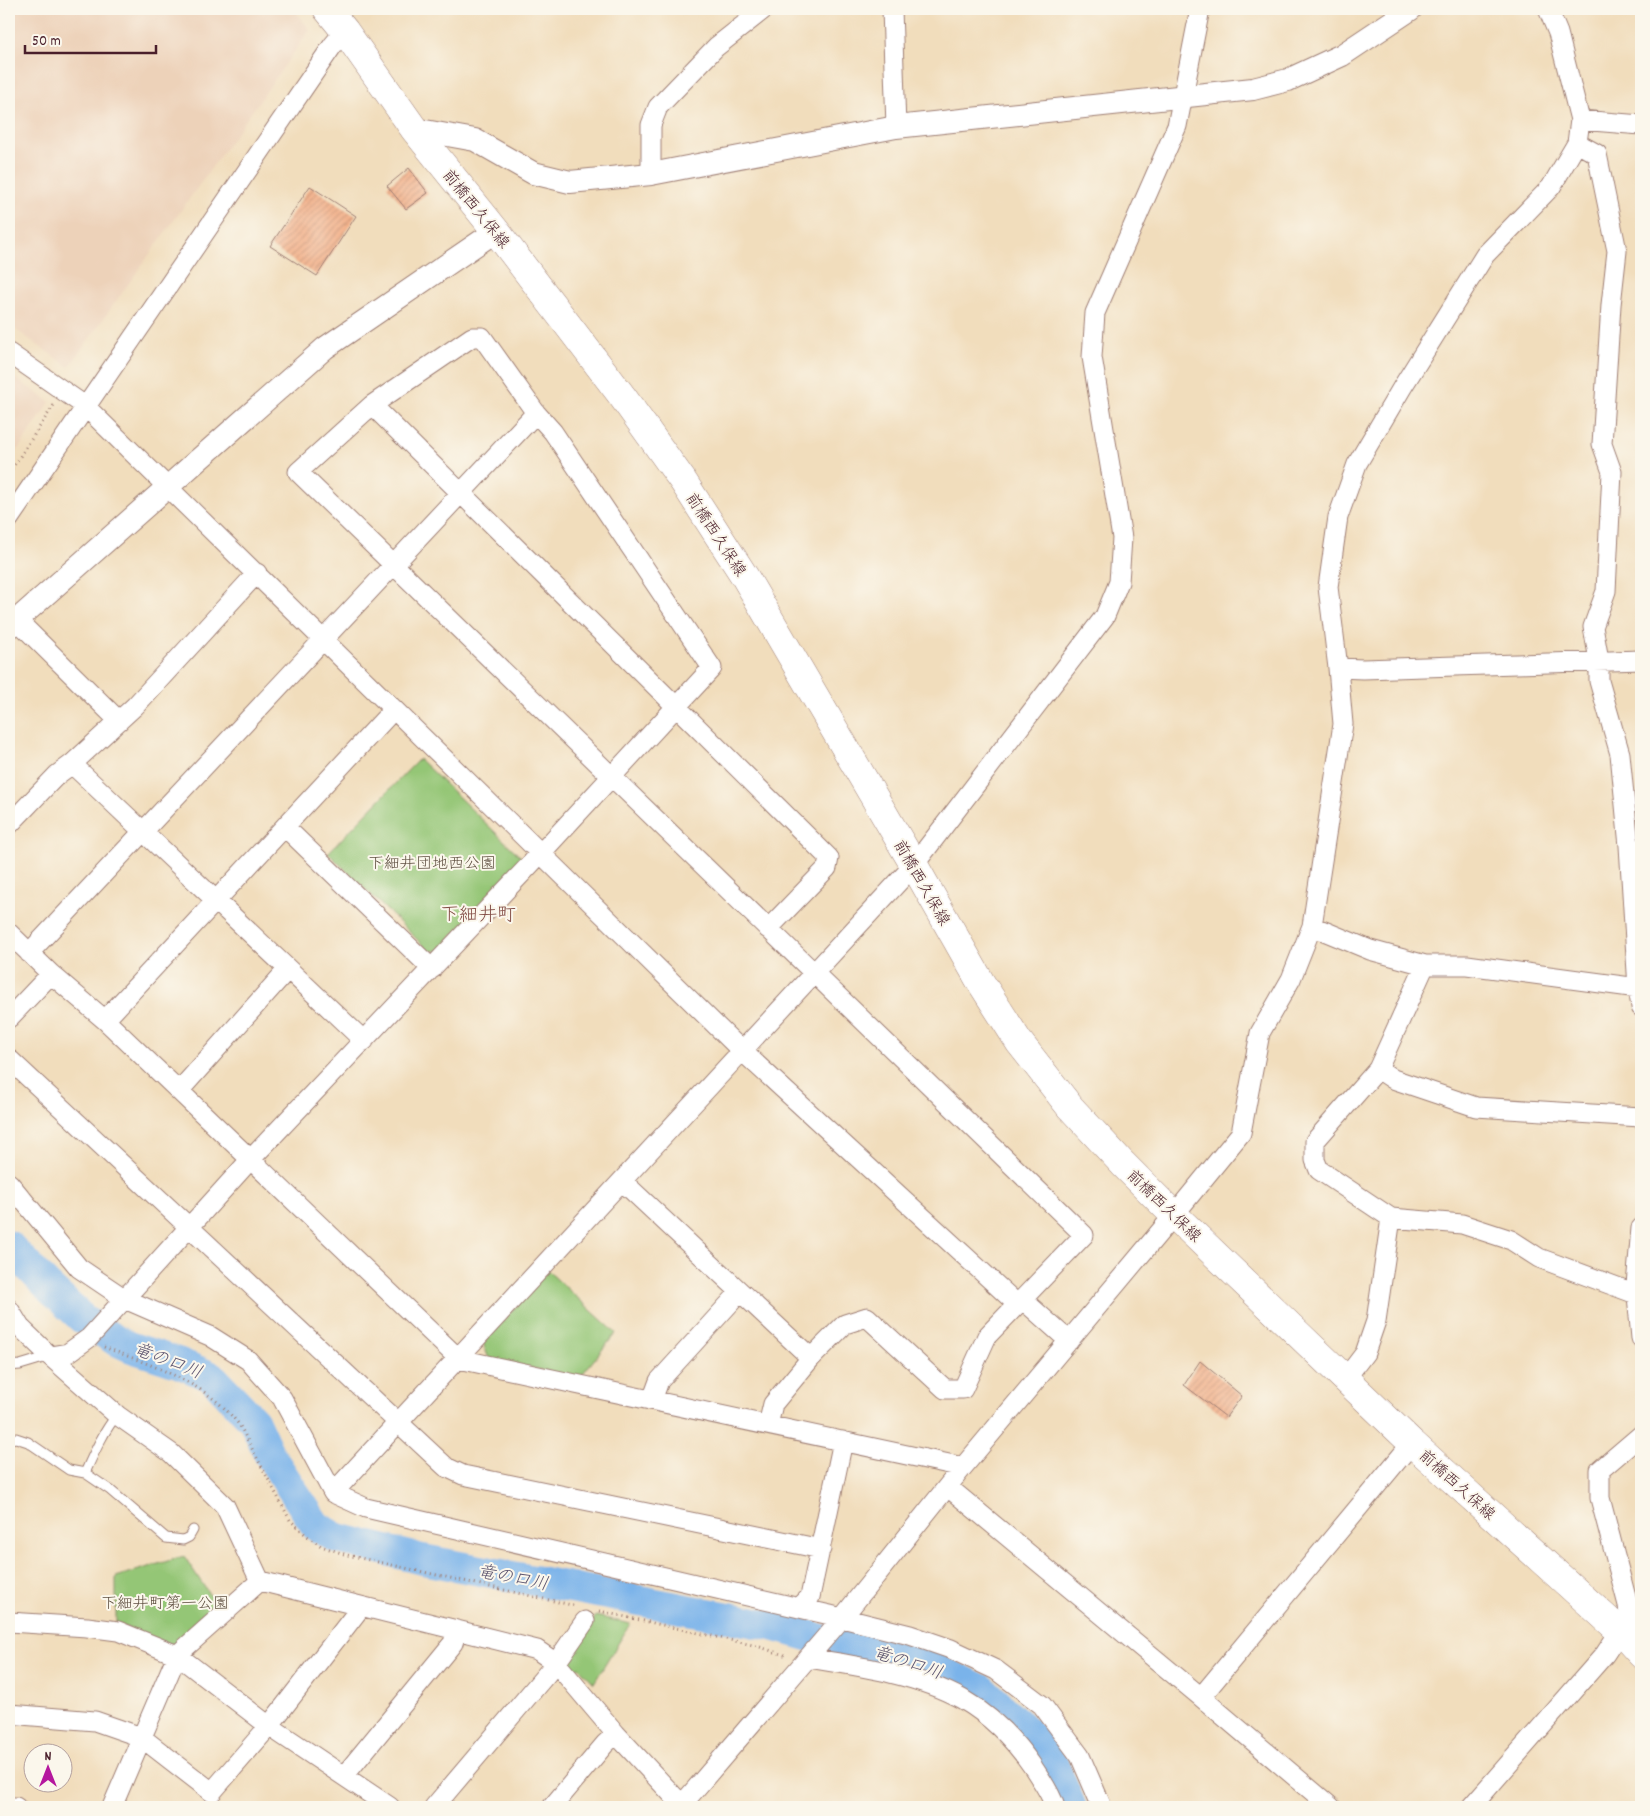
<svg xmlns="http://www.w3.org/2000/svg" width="1650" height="1816" viewBox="0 0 1650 1816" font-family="Dekko,'Klee One',sans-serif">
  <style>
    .built { fill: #edd2b9 }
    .green { fill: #94c676; stroke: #6f7250 }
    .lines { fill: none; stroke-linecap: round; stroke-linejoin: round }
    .river { stroke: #7ab3ea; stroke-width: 31 }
    .building { fill: url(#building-hatch) }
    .service-casing { stroke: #9e7e74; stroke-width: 11 }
    .minor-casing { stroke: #9e7e74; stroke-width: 21 }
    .tertiary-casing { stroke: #9e7e74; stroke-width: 24 }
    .primary-casing { stroke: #9e7e74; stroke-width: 29 }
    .path { stroke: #9e7e74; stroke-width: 3; stroke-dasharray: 1 4; stroke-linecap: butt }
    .service { stroke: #fff; stroke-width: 9 }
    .minor { stroke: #fff; stroke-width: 19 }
    .tertiary { stroke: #fff; stroke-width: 22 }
    .primary { stroke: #fff; stroke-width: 28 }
    .labels { text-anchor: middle; stroke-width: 4; stroke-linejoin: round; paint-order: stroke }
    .street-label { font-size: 16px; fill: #4a1f2b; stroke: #fbf7ec }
    .park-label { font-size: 16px; fill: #605142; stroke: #fbf7ec }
    .water-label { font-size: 18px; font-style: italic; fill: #5b536e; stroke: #fbf7ec }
    .quarter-label { font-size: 19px; fill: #855049; stroke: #fbf7ec }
  </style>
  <defs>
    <pattern id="building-hatch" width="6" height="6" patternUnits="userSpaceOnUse" patternTransform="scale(1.25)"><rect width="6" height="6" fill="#f2ab82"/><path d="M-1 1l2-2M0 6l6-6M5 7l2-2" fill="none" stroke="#c68b6b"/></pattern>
  </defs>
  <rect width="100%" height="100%" fill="#fbf7ec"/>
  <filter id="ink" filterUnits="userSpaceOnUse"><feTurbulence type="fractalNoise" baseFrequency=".02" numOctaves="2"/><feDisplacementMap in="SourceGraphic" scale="10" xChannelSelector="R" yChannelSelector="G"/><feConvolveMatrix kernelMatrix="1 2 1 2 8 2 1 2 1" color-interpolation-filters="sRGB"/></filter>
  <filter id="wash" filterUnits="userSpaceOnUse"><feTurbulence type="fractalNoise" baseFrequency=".0096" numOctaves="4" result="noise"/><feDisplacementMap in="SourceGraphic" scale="20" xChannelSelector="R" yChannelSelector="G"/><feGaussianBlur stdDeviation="1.12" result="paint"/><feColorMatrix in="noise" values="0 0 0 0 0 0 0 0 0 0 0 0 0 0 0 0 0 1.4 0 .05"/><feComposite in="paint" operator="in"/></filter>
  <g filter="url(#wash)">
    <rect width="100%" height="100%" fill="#f1ddbc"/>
    <!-- built -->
    <path class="built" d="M9,9H294L310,30L69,367L9,325Z
      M9,374L50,402L9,463Z"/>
    <!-- green -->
    <path class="green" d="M419,759L521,857V865L438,951H429L328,853Z
      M548,1271L616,1333L579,1378L489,1359L483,1343Z
      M184,1556L217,1606L176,1644H164L116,1623V1577Z
      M596,1616L630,1624L594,1683L579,1667L574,1671L567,1664L568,1656Z"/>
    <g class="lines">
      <!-- river -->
      <path class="river" d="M9,1246L47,1286L83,1319L115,1340L130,1347L179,1363L212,1377L254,1421L269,1454L316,1526L337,1538L420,1559L774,1626L824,1640L922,1662L983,1690L1026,1731L1054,1766L1071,1807"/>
    </g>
    <g id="blocks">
      <!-- building -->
      <path class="building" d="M409,168L428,193L406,209L387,186Z
        M310,186L356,216L317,276L270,246Z
        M1200,1361L1242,1396L1226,1417L1184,1385Z"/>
    </g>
  </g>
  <g filter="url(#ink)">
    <use href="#blocks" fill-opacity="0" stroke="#9e7e74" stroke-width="1"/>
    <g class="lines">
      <!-- service casing -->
      <g class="service-casing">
        <path id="service" d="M9,1366L20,1365L50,1356
          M9,1439L16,1438L28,1442L69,1470L85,1473L110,1490L166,1538L183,1540L189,1537L193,1530
          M85,1473C94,1453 103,1432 117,1415"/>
      </g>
      <!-- minor casing -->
      <g class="minor-casing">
        <path id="minor" d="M892,9L896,127
          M1580,120L1641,125
          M1577,143L1597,154L1617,251L1611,305L1602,444L1612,472L1606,591L1593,627L1599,660V681L1620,754L1629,846L1638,988L1641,1007
          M651,174V125L658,107L716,47L764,9
          M9,353L85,406L742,1051L1017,1304
          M372,405L829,858L827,868L768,929
          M9,519L333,45L345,31
          M17,620L119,721
          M1338,668L1363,669L1641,660
          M72,764L364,1041
          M9,825L57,775L72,764L135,706L257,573
          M285,827L432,969
          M1312,926L1370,950L1425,965H1467L1638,988
          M9,933L51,974L105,1020L459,1359L963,1467
          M29,953L536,413
          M1425,965L1378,1069L1315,1141V1160L1319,1170L1391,1218L1462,1224L1511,1240L1539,1258L1636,1294
          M9,1018L51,974
          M105,1020L394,709
          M9,1059L446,1467L463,1475L821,1549
          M1378,1069L1393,1079L1476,1107L1641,1117
          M179,1091L288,969
          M622,1181L811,1358
          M9,1183L79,1268L125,1299L210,1336L248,1360L282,1398L333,1493L366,1508L830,1615L910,1635L951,1649L996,1670L1042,1705L1080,1756L1102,1807
          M1641,1228L1636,1285L1641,1338
          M1022,1299L1069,1341
          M9,1309L20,1327L50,1356L117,1415L171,1453L225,1506L260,1581
          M50,1356L68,1353L89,1338L250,1160L541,853L712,668L553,432L536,413L482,337H472L372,405L298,472C560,726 822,980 1084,1235L987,1336L963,1389H945L867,1317L845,1324L811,1358L773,1404L768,1425
          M1346,1378L1365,1353L1376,1321L1391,1218
          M652,1400L659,1381L740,1292
          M948,1487L1201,1697L1331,1807
          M333,1493L914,865L1105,616L1119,582L1122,538L1092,357L1095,313L1177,126L1200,9
          M260,1581L537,1650L556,1663L616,1734L682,1805
          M799,1608L810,1597L843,1441
          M9,1622L87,1627L118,1631L177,1655L269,1726L390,1807
          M1630,1623L1628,1605L1600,1498V1470L1641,1435
          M808,1658C858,1666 917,1674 962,1699C990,1715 1015,1741 1033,1767C1041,1780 1051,1793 1055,1807
          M1201,1697L1412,1443
          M9,1714L95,1721L141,1737L212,1792L269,1726L361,1607
          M344,1776L453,1643L457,1630
          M9,1807H16
          M112,1807L177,1655L260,1581
          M434,1807L556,1663L585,1621
          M552,1807L605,1744L616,1734
          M680,1807L842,1618L963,1467L1174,1215L1241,1133L1260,1033L1291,979L1312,926L1343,724L1338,668L1328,587L1338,517L1357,464L1403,386L1485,255L1551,187L1577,143L1580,120L1558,33L1548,9
          M1471,1807L1605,1654L1620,1631L1629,1624"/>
      </g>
      <!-- tertiary casing -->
      <g class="tertiary-casing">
        <path id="tertiary" d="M414,129L475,140L533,173L570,182L651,174L896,127L1253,89L1288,80L1342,55L1411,9
          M9,627L325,348L496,231"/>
      </g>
      <!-- primary casing -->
      <g class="primary-casing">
        <path id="primary" d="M327,9L345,31L414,129L496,231L622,396L683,481L745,577L914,865L980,981L1019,1042L1070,1107L1123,1164L1174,1215L1412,1443L1620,1631L1641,1654"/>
      </g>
      <!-- path -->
      <path class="path" d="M9,473L54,405
        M104,1347C152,1366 208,1382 240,1426L290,1520L307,1536L321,1546L347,1555L576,1606
        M599,1611L757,1646L787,1656"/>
      <!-- service -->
      <use href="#service" class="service"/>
      <!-- minor -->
      <use href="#minor" class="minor"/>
      <!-- tertiary -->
      <use href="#tertiary" class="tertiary"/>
      <!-- primary -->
      <use href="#primary" class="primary"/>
    </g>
  </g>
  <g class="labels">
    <!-- street labels -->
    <g class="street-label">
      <text transform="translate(477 208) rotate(51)" y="6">前橋西久保線</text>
      <text transform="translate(717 534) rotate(57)" y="6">前橋西久保線</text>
      <text transform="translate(923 882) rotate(60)" y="6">前橋西久保線</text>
      <text transform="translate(1165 1205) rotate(44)" y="6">前橋西久保線</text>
      <text transform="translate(1458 1484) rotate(42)" y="6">前橋西久保線</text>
    </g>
    <!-- park labels -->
    <g class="park-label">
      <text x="432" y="868">下細井団地西公園</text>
      <text x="165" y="1608">下細井町第一公園</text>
    </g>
    <!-- water labels -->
    <g class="water-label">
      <text transform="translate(168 1360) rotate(21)" y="6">竜の口川</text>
      <text transform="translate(513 1577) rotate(11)" y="6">竜の口川</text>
      <text transform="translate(908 1662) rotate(18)" y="6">竜の口川</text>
    </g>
    <!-- quarter labels -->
    <g class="quarter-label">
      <text x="478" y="920">下細井町</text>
    </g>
  </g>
  <!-- margin -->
  <rect width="1650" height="1816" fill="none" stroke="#fbf7ec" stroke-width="30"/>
  <!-- north arrow -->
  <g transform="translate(48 1768)"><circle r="24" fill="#fbf7ec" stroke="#b4a19f"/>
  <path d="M0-4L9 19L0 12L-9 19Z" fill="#b5179e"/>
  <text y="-8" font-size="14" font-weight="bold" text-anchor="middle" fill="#4a1f2b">N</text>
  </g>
  <!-- scale -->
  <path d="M25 45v8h131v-8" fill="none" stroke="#4a1f2b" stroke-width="2.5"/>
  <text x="32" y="45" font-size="15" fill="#4a1f2b" stroke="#fbf7ec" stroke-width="4" paint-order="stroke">50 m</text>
</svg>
